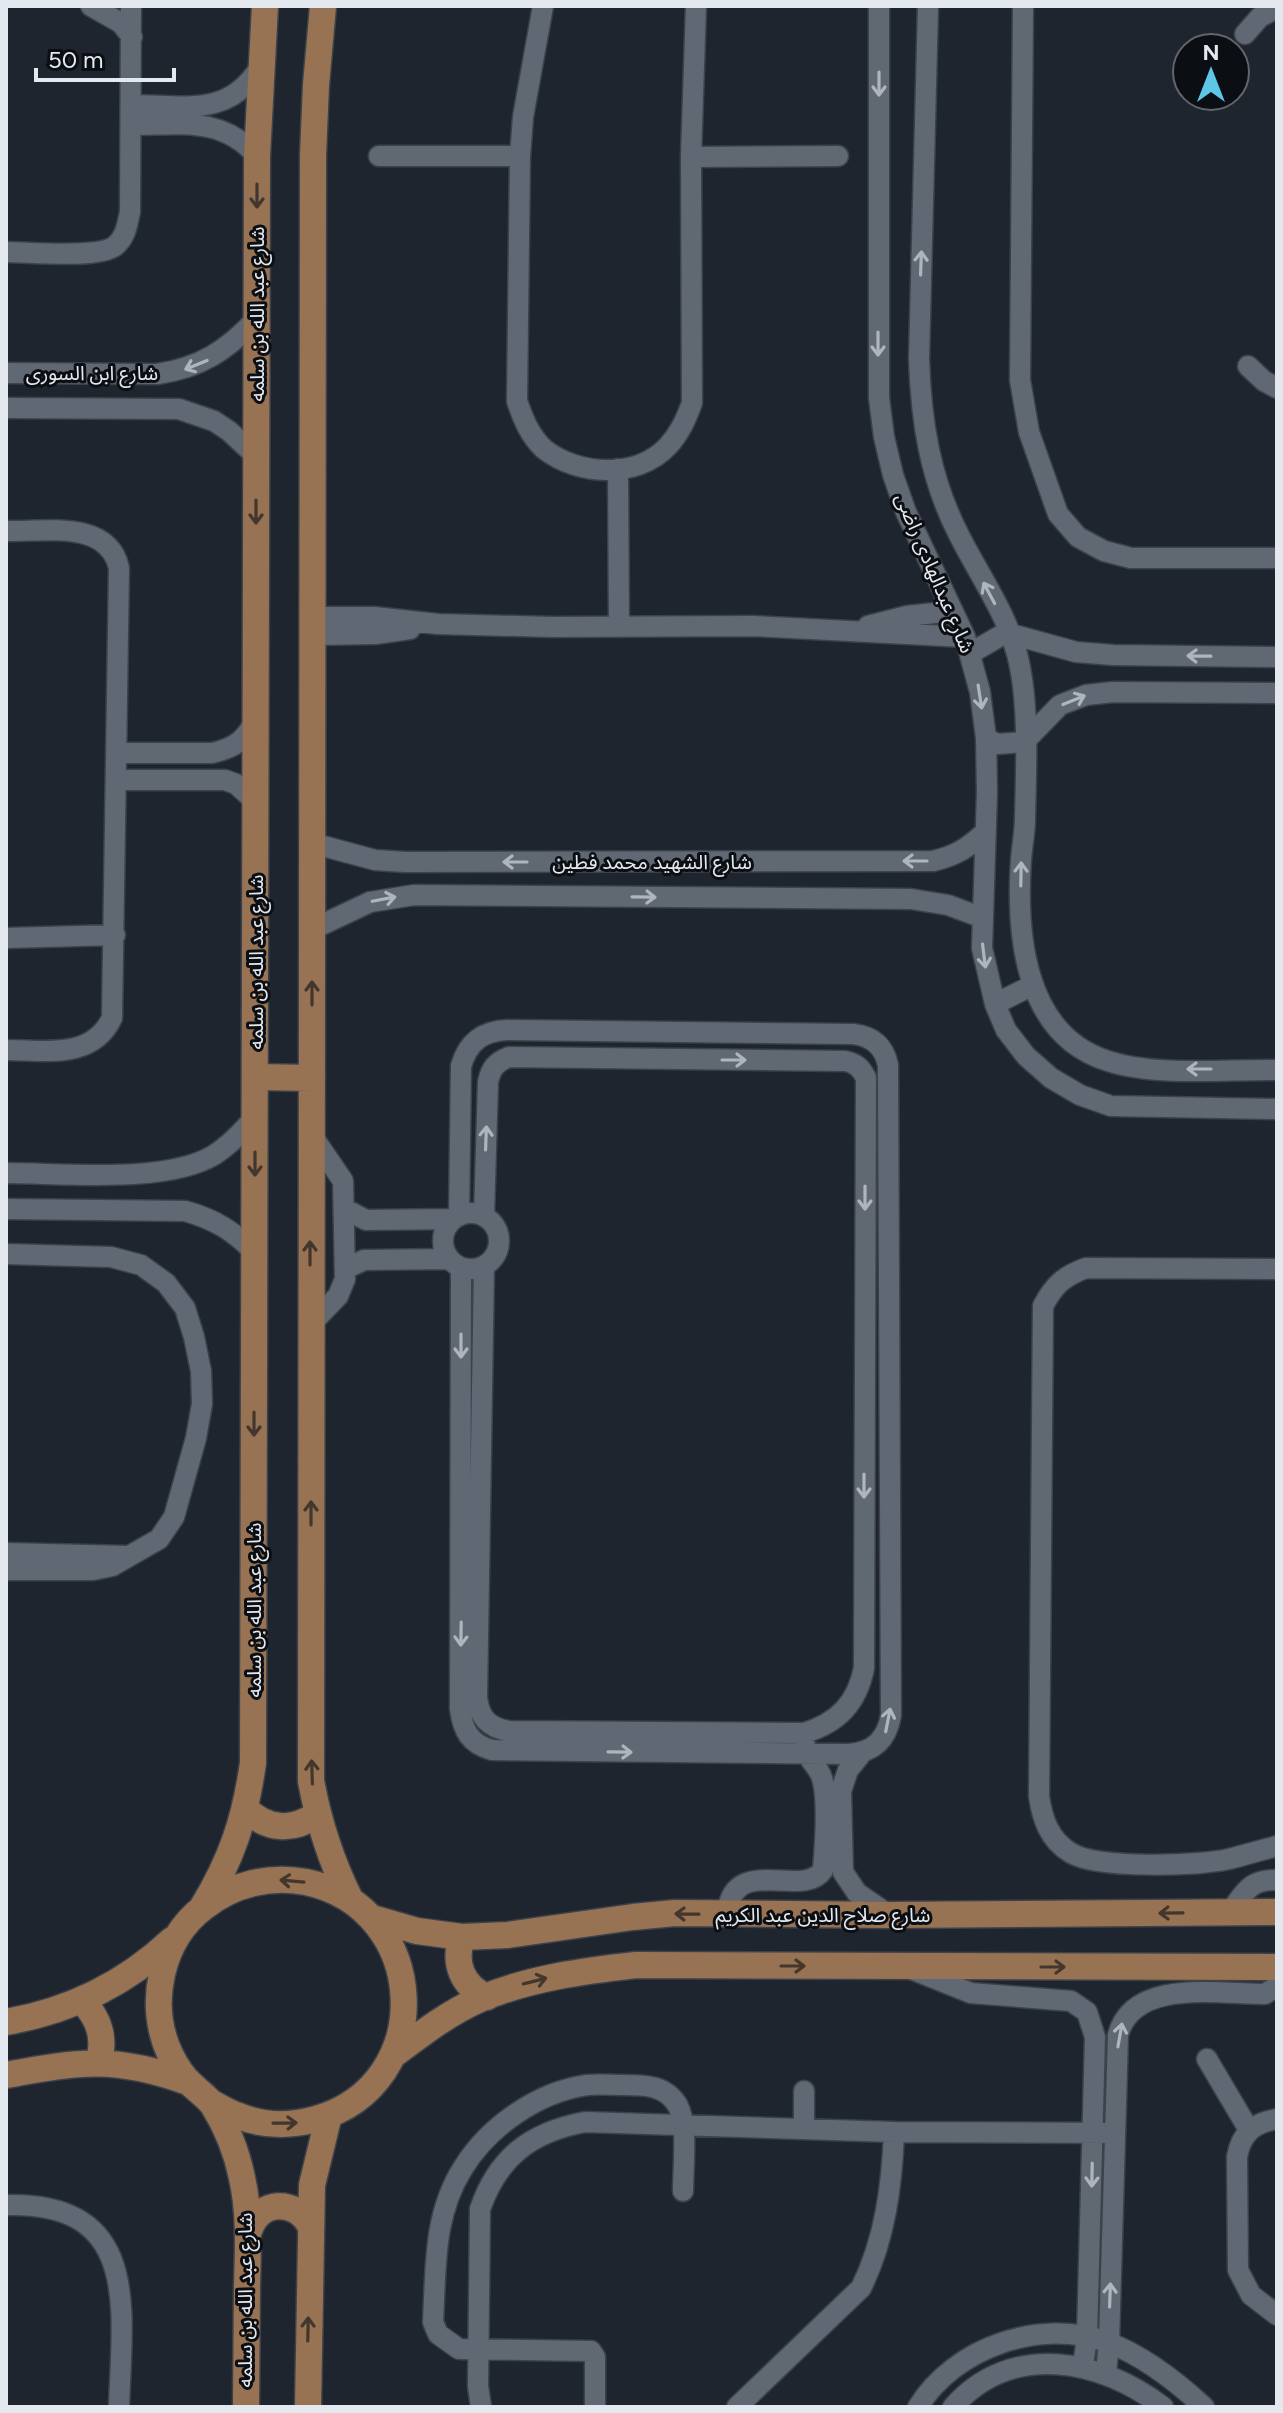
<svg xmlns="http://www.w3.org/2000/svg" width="1283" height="2413" viewBox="0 0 1283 2413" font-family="Figtree,'Noto Sans Arabic',sans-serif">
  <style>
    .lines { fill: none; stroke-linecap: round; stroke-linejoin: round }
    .minor-casing { stroke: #3d424a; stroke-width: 23 }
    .major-casing { stroke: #3d424a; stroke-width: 29 }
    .minor { stroke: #606873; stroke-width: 20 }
    .major { stroke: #987353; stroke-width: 26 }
    .oneway { stroke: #afb5bd }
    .oneway2 { stroke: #43362c }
    .labels { text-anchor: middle; stroke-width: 6; stroke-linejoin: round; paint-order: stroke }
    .street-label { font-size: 20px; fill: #e4e8ef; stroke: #0b0e12 }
  </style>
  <rect width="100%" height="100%" fill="#1e252e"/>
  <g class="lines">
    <!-- minor casing -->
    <g class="minor-casing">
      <path id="minor" d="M91,6L121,23L132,37
        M543,6L523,117L520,156L517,401C523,419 530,436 544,449C578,476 637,479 668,446C680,433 686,419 692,403L691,157L696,6
        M879,6V398L884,437L893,475L906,512L965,637L980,692L986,738L987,792L982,948L995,1004L1006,1030L1026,1056L1051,1078L1080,1095L1111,1106L1277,1109
        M928,6L919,359C921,421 930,479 959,535C980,577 1011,619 1020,667C1029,713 1026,771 1025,818C1025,832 1022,846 1021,860C1016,934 1024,1035 1108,1061C1156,1077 1226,1069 1277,1070
        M1023,6L1020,380L1029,432L1058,514L1078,537L1104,551L1131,558H1277
        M1245,34L1260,17L1277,8
        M132,105C185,105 228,118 260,67
        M132,125C180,125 222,116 257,156
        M379,156H520
        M691,157L838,156
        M6,252C29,252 98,259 115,246C126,237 127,225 130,212L131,6
        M1248,366L1264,381L1277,388
        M6,373L157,374C200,368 228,350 257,318
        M6,408L179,409L214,421L229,431L256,456
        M618,469L619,627
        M6,531C44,532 108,519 119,568L112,1018C92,1060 45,1050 6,1050
        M313,617H374L438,624L552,627L753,626L965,637
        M868,626L907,616L953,611
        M313,635L375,634L410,629
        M971,653L1000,636L1011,634L1076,652L1113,655L1277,657
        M986,738L997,744L1024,742L1060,705L1086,695L1113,692L1277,693
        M117,753H212C235,748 247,739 256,718
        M117,780H225L236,784L256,802
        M312,843L375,860L405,862L933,861C955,856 968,848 984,833
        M313,929L370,902L414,895L911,899L948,905L983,918
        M6,938L115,935
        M995,1004L1031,986
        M6,1173C64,1173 166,1184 214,1155C230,1145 243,1131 255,1117
        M6,1209L185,1211C214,1219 234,1231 255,1253
        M345,1209L366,1220L453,1219
        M443 1241a28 28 0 1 1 56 0a28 28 0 1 1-56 0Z
        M459,1216L461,1066C468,1042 482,1031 507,1030L853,1034C872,1036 884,1046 888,1065L891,1715C887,1739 874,1752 849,1754L492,1750C470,1744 463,1731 460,1709L461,1268
        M484,1216L488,1082C491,1068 496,1062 509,1057L845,1061C856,1063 861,1068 866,1078L864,1668C857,1703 838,1723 804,1733L509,1731C489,1728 479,1718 477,1697L484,1267
        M6,1254L111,1257L141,1265L166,1283L185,1308L194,1337L201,1371L202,1404L196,1438L174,1517L159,1539L112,1566L93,1570H6
        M345,1269L364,1260L448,1259
        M1277,1269L1086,1268C1064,1276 1054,1285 1043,1306L1039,1796C1042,1818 1049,1840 1071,1853C1098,1869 1197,1866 1229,1859C1245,1855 1261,1850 1277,1846
        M310,1325L338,1296L345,1279L343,1181L311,1134
        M6,1553L127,1556
        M862,1753L848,1770L841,1791L843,1872L857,1893L889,1915
        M1230,1912C1245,1892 1250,1879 1277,1880
        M727,1915C732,1852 803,1900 823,1870C825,1846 829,1801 822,1778C818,1765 805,1758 805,1745
        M911,1969L971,1993L1071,2001L1087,2012L1095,2037L1087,2337L1083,2366
        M1207,2059L1249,2130
        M1277,2119C1254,2123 1241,2133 1237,2157L1238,2270L1251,2295L1277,2315
        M804,2129V2091
        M6,2205C142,2201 122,2310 119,2407
        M1106,2373L1109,2342L1118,2035C1133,1978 1219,1994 1265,1994L1277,1986
        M481,2407L478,2386L480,2209C498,2157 531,2132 585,2122L894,2132L1115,2133
        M595,2407V2357L591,2351L459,2349L438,2334L433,2322C436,2268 433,2215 463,2168C489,2126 538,2092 587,2085C599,2084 612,2085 624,2085C645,2085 666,2085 678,2106C688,2124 683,2169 683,2191
        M737,2407L861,2288C885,2240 892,2185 894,2132
        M918,2407C955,2347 1040,2318 1107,2342C1142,2355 1177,2382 1204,2407
        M953,2407C1011,2341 1101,2359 1163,2407"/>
    </g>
    <!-- major casing -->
    <g class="major-casing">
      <path id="major" d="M323,6L316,85L313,155L311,1781C319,1824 331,1861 350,1899
        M256,1077L312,1078
        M245,1808C266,1830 293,1832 317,1814
        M202,1908C232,1859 245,1819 253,1763L257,156L265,6
        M372,1918L417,1931L462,1937L508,1935L633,1917L675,1913L889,1915L1277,1912
        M462,1937C453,1963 462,1986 487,1997
        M82,2001C100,2019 105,2038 99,2063
        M6,2022C70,2011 124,1985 172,1940
        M392,2056C420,2035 448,2013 480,1999C530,1978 583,1971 636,1965L1277,1967
        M6,2075C80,2061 116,2056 188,2082
        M212,2103C220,2107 229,2113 239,2116C263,2126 291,2126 316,2119C439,2084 430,1908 306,1882C270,1875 233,1884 204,1907C160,1940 147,2005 170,2054C175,2064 183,2077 191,2084C198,2091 207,2097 213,2105C226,2126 237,2153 242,2178C250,2213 248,2250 247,2286C247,2326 246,2367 246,2407
        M249,2231C259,2200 294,2198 310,2225
        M308,2407L312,2185L329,2115"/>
    </g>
    <!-- minor -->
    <use href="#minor" class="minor"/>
    <!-- major -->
    <use href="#major" class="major"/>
  </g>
  <!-- one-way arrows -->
  <defs><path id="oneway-shaft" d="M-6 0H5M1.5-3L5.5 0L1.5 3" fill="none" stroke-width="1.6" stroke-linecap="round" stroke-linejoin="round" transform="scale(2)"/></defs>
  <g class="oneway">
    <use href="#oneway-shaft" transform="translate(879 84) rotate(90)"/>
    <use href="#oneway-shaft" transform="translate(921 263) rotate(-88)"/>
    <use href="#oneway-shaft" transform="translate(878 344) rotate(90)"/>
    <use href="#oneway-shaft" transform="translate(196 365) rotate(158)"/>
    <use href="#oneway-shaft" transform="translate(989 593) rotate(-118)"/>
    <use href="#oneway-shaft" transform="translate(1199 656) rotate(-179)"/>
    <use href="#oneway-shaft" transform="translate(980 697) rotate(81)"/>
    <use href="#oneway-shaft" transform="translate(1074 700) rotate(-22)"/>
    <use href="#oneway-shaft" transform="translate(915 861) rotate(180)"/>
    <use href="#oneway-shaft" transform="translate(515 862) rotate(180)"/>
    <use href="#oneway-shaft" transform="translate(1021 874) rotate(-89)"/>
    <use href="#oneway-shaft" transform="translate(644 897) rotate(1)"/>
    <use href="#oneway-shaft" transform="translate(384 899) rotate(-11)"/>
    <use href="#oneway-shaft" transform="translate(984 956) rotate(83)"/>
    <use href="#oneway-shaft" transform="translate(734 1060)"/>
    <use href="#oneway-shaft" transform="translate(1199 1069) rotate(-180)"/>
    <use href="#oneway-shaft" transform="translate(486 1138) rotate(-88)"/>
    <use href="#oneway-shaft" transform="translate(865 1198) rotate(90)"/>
    <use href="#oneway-shaft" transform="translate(461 1346) rotate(90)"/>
    <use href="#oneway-shaft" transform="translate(864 1486) rotate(90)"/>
    <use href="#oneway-shaft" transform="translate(461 1634) rotate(91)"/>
    <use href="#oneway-shaft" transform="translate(888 1720) rotate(-79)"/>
    <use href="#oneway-shaft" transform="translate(620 1752) rotate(1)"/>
    <use href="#oneway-shaft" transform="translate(1120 2035) rotate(-80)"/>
    <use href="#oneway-shaft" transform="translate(1092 2175) rotate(91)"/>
    <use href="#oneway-shaft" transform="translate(1110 2295) rotate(-88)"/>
  </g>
  <g class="oneway2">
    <use href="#oneway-shaft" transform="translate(257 196) rotate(90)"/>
    <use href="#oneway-shaft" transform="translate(256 512) rotate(90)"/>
    <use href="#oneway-shaft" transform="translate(312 993) rotate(-90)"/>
    <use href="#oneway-shaft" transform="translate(255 1164) rotate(90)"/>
    <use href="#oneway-shaft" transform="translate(310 1253) rotate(-90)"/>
    <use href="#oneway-shaft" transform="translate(254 1424) rotate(90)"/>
    <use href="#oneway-shaft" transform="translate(311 1513) rotate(-90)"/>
    <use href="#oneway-shaft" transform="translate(312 1772) rotate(-92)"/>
    <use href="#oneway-shaft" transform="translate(292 1881) rotate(-175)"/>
    <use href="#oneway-shaft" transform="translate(1171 1913) rotate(179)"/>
    <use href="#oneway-shaft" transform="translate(687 1914) rotate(-179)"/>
    <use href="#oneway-shaft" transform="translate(793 1966)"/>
    <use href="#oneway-shaft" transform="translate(1053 1967)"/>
    <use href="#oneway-shaft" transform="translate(535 1981) rotate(-14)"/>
    <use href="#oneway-shaft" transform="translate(285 2123) rotate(-1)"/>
    <use href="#oneway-shaft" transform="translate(308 2329) rotate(-89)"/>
  </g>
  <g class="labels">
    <!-- street labels -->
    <g class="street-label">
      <text transform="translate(257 314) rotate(-90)" y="7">شارع عبد الله بن سلمه</text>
      <text x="92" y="380">شارع ابن السورى</text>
      <text transform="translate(935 573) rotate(67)" y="7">شارع عبدالهادى راضى</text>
      <text x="652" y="869">شارع الشهيد محمد فطين</text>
      <text transform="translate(256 962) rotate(-90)" y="7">شارع عبد الله بن سلمه</text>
      <text transform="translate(254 1610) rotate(-90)" y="7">شارع عبد الله بن سلمه</text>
      <text x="823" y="1922">شارع صلاح الدين عبد الكريم</text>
      <text transform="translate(245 2300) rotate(-90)" y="7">شارع عبد الله بن سلمه</text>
    </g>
  </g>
  <!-- border -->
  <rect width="1283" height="2413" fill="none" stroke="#e4e8ef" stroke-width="16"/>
  <!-- north arrow -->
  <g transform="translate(1211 72)"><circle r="38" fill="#0b0e12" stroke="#62656a" stroke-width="2"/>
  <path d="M0-6L14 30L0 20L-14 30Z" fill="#5cc7e7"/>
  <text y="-12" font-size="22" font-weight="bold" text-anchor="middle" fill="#e4e8ef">N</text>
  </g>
  <!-- scale -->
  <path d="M36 68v12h138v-12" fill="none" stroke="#e4e8ef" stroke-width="4"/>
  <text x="48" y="68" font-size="24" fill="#e4e8ef" stroke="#0b0e12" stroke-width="6" paint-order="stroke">50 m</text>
</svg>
